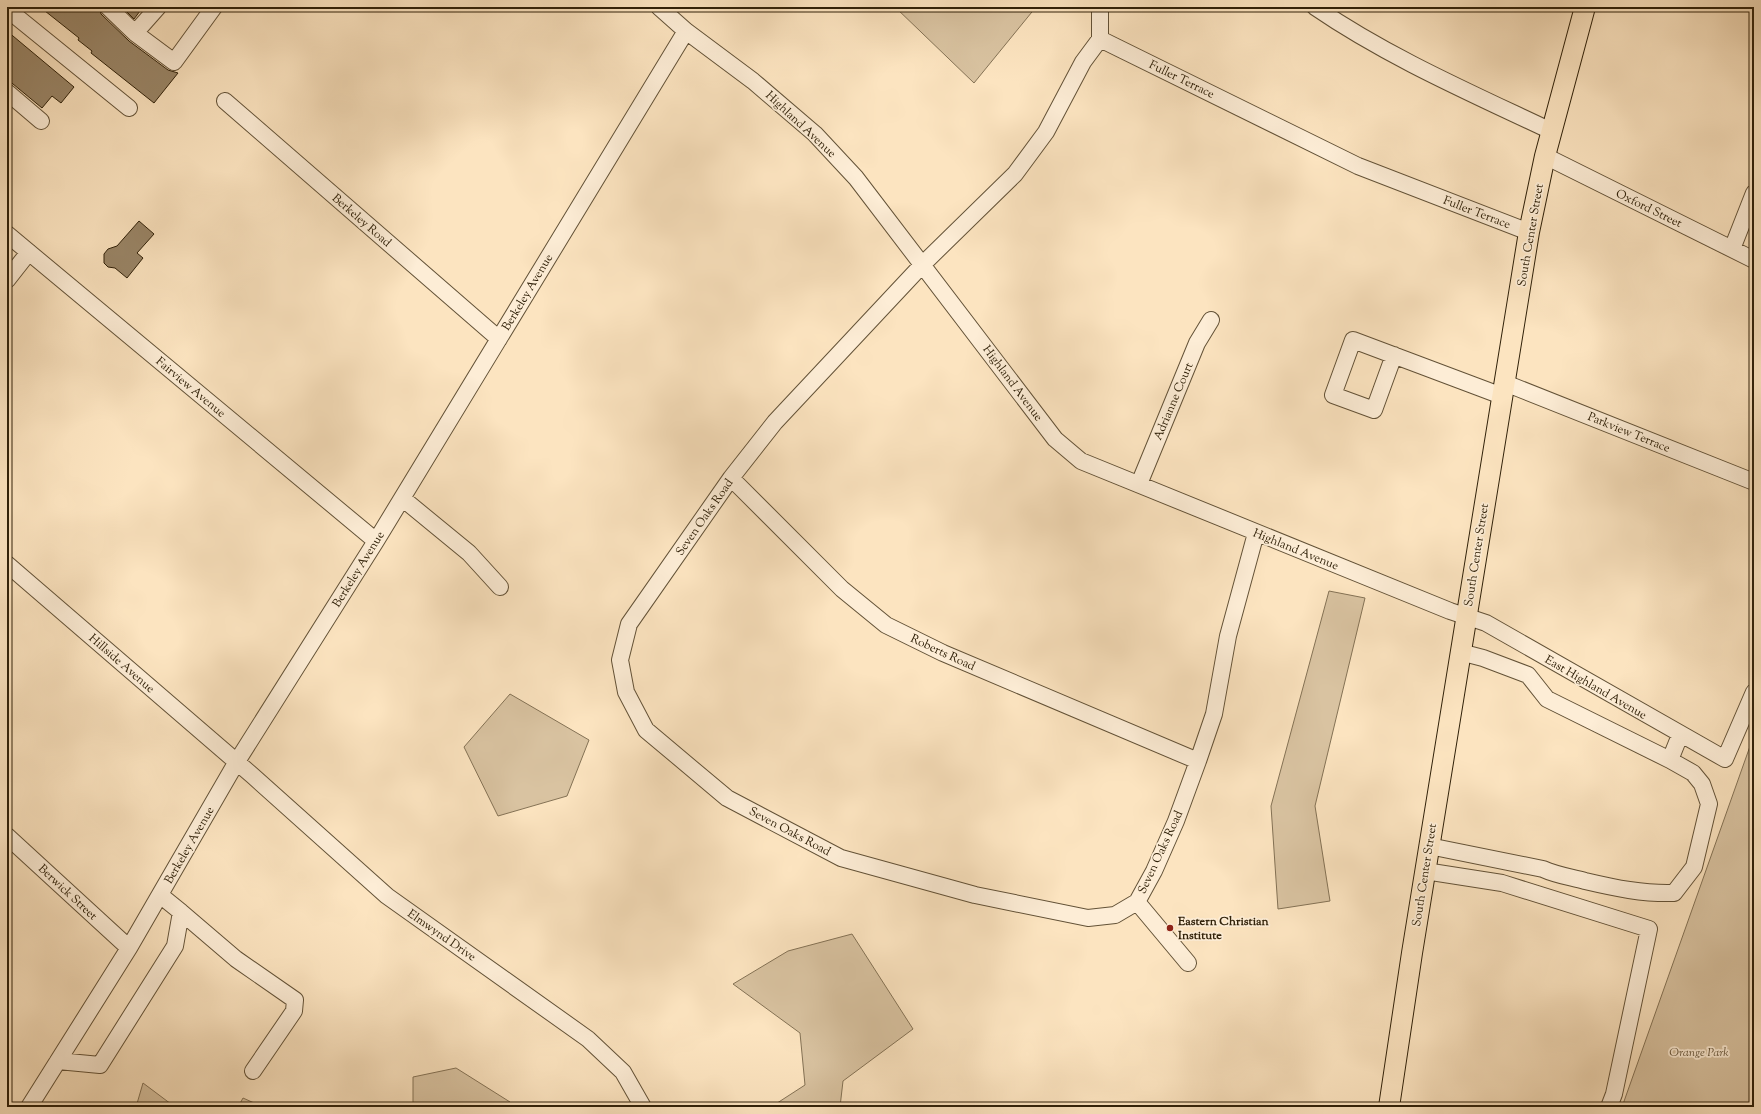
<svg xmlns="http://www.w3.org/2000/svg" width="1761" height="1114" viewBox="0 0 1761 1114" font-family="'Sorts Mill Goudy',serif">
  <style>
    .green { fill: #d9c3a1; stroke: #847255 }
    .building { fill: #9a8668; stroke: #302109 }
    .lines { fill: none; stroke-linecap: round; stroke-linejoin: round }
    .minor-casing { stroke: #635237; stroke-width: 18 }
    .major-casing { stroke: #302109; stroke-width: 22 }
    .minor { stroke: #fdedd6; stroke-width: 16 }
    .major { stroke: #fce4c0; stroke-width: 20 }
    .poi-dot { fill: #8f2418; stroke: #fdedd6; stroke-width: 1.5 }
    .labels { text-anchor: middle; stroke-width: 3.5; stroke-linejoin: round; paint-order: stroke }
    .street-label { font-size: 12px; fill: #302109; stroke: #fdedd6 }
    .poi-label { font-size: 12px; font-weight: bold; fill: #302109; stroke: #fdedd6; text-anchor: start }
    .park-label { font-size: 12px; font-style: italic; fill: #635237; stroke: #fdedd6 }
  </style>
  <rect width="100%" height="100%" fill="#fce4c0"/>
  <filter id="stains"><feTurbulence type="fractalNoise" baseFrequency=".005" numOctaves="4"/><feColorMatrix values="0 0 0 0 .2 0 0 0 0 .09 0 0 0 0 .02 0 0 0 .5 -.17"/></filter>
  <radialGradient id="worn" r=".72"><stop offset=".6" stop-color="#630" stop-opacity="0"/><stop offset="1" stop-color="#630" stop-opacity=".3"/></radialGradient>
  <!-- green -->
  <path class="green" d="M895,7H1036L974,83Z
    M1329,591L1365,598L1315,806L1330,901L1278,909L1271,806Z
    M510,694L589,740L567,796L498,816L464,747Z
    M1754,735V1107H1622Z
    M852,934L913,1029L843,1081L840,1107H771L805,1085L800,1033L733,984L788,951Z
    M456,1068L510,1102L511,1107H413V1077Z
    M143,1083L175,1107H136Z
    M243,1098L263,1107H238Z"/>
  <!-- building -->
  <path class="building" d="M40,7H99L101,14L129,41L168,70L178,73L154,103L91,53L92,51L78,40L79,38Z
    M122,7H143L134,19Z
    M7,31L74,87L61,103L52,96L42,108L7,79Z
    M139,221L154,234L137,253L143,258L127,278L115,268L108,267L104,263V254L108,249L117,246Z"/>
  <g class="lines">
    <!-- minor casing -->
    <g class="minor-casing">
      <path id="minor" d="M108,7L135,33
        M158,7L135,33L174,62L214,7
        M659,7L686,31L753,81L815,134L856,178L1055,439L1081,461L1450,611L1486,623L1725,759L1754,692
        M1100,7V39
        M1315,7C1388,57 1471,93 1551,131
        M7,9L129,108
        M1100,39L1083,62L1046,132L1015,174L923,264L775,422L731,478L629,624L620,660L626,692L646,730L727,798L841,858L975,895L1088,918L1115,915L1137,902L1154,871L1176,821L1198,761L1214,714L1228,636L1256,533
        M1100,39L1358,166L1529,232
        M7,92L41,121
        M225,101L499,339
        M1545,156L1754,260
        M7,234L376,541
        M1732,249L1754,193
        M7,280L29,252
        M1394,355L1374,410L1333,395L1353,340L1502,396
        M1505,383L1754,482
        M731,478L842,589L886,625L943,653L1198,761
        M1139,484L1197,343L1211,320
        M402,498L469,553L500,587
        M7,564L253,776L387,896L588,1039L623,1072L643,1107
        M1460,652L1483,658L1528,675L1547,699L1670,760
        M7,836L129,948
        M1429,846L1543,869C1556,875 1570,877 1585,881C1615,888 1643,894 1674,893L1694,867L1709,804L1702,784L1693,773L1670,760L1680,735
        M1425,871L1502,883L1649,929L1614,1094L1609,1107
        M1137,902L1188,963
        M181,912L236,959L295,1000L294,1011L253,1071
        M58,1061L100,1065L175,946L181,912L160,895
        M29,1107L129,948L236,763L376,541L686,31"/>
    </g>
    <!-- major casing -->
    <g class="major-casing">
      <path id="major" d="M1389,1107L1412,953L1529,232L1545,156L1585,7"/>
    </g>
    <!-- minor -->
    <use href="#minor" class="minor"/>
    <!-- major -->
    <use href="#major" class="major"/>
  </g>
  <!-- markers -->
  <circle class="poi-dot" cx="1170" cy="928" r="4"/>
  <g class="labels">
    <!-- street labels -->
    <g class="street-label">
      <text transform="translate(1182 79) rotate(26)" y="4">Fuller Terrace</text>
      <text transform="translate(801 124) rotate(43)" y="4">Highland Avenue</text>
      <text transform="translate(1649 208) rotate(26)" y="4">Oxford Street</text>
      <text transform="translate(1477 212) rotate(21)" y="4">Fuller Terrace</text>
      <text transform="translate(362 220) rotate(41)" y="4">Berkeley Road</text>
      <text transform="translate(1530 235) rotate(-80)" y="4">South Center Street</text>
      <text transform="translate(527 292) rotate(-59)" y="4">Berkeley Avenue</text>
      <text transform="translate(1013 383) rotate(53)" y="4">Highland Avenue</text>
      <text transform="translate(191 387) rotate(40)" y="4">Fairview Avenue</text>
      <text transform="translate(1173 401) rotate(-67)" y="4">Adrianne Court</text>
      <text transform="translate(1629 432) rotate(22)" y="4">Parkview Terrace</text>
      <text transform="translate(704 517) rotate(-55)" y="4">Seven Oaks Road</text>
      <text transform="translate(1296 549) rotate(22)" y="4">Highland Avenue</text>
      <text transform="translate(1476 555) rotate(-81)" y="4">South Center Street</text>
      <text transform="translate(358 569) rotate(-58)" y="4">Berkeley Avenue</text>
      <text transform="translate(943 652) rotate(25)" y="4">Roberts Road</text>
      <text transform="translate(122 663) rotate(41)" y="4">Hillside Avenue</text>
      <text transform="translate(1596 687) rotate(30)" y="4">East Highland Avenue</text>
      <text transform="translate(790 831) rotate(28)" y="4">Seven Oaks Road</text>
      <text transform="translate(189 845) rotate(-60)" y="4">Berkeley Avenue</text>
      <text transform="translate(1160 852) rotate(-65)" y="4">Seven Oaks Road</text>
      <text transform="translate(1424 875) rotate(-81)" y="4">South Center Street</text>
      <text transform="translate(68 892) rotate(43)" y="4">Berwick Street</text>
      <text transform="translate(442 935) rotate(35)" y="4">Elmwynd Drive</text>
    </g>
    <!-- poi labels -->
    <g class="poi-label">
      <text x="1178" y="925">Eastern Christian<tspan x="1178" dy="14">Institute</tspan></text>
    </g>
    <!-- park labels -->
    <g class="park-label">
      <text x="1699" y="1056">Orange Park</text>
    </g>
  </g>
  <!-- margin -->
  <rect width="1761" height="1114" fill="none" stroke="#fce4c0" stroke-width="24"/>
  <rect x="8" y="8" width="1745" height="1098" fill="none" stroke="#302109" stroke-width="2"/>
  <rect x="12" y="12" width="1737" height="1090" fill="none" stroke="#302109"/>
  <rect width="100%" height="100%" filter="url(#stains)"/>
  <rect width="100%" height="100%" fill="url(#worn)"/>
</svg>
